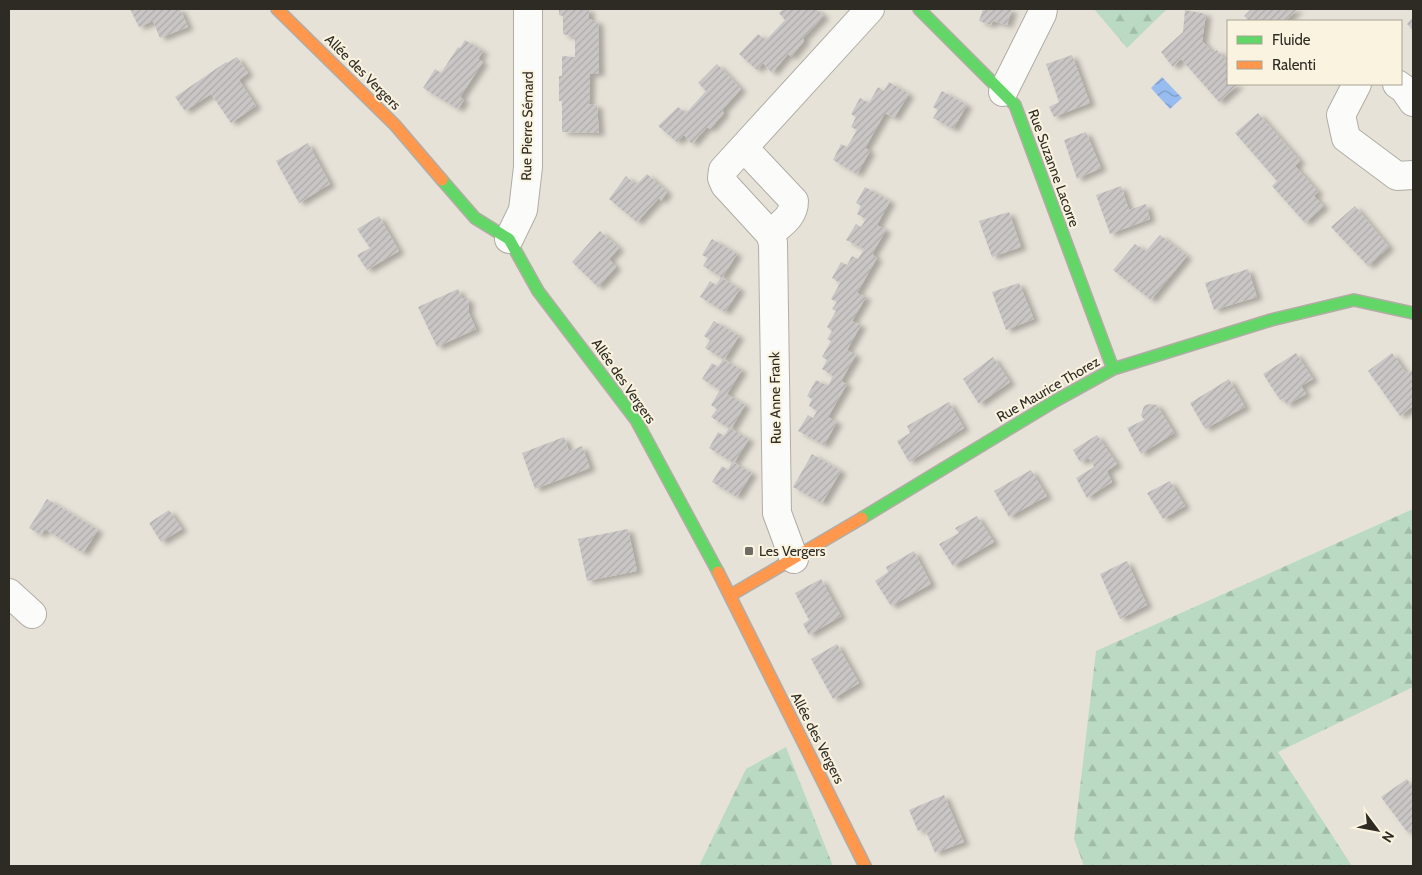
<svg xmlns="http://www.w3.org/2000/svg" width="1422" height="875" viewBox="0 0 1422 875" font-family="Cabin,sans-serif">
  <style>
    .forest { fill: url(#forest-firs) }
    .water { fill: url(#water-waves) }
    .building { fill: url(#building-hatch); filter: url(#shadow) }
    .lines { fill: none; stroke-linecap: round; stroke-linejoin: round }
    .street-casing { stroke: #b1ada5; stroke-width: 30 }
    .fast-casing { stroke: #b1ada5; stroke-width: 14 }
    .slow-casing { stroke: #b1ada5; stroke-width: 14 }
    .street { stroke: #fbfbf9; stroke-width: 28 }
    .fast { stroke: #63d668; stroke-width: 11 }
    .slow { stroke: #ff974d; stroke-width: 11 }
    .poi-dot { fill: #6e6b62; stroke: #faf3df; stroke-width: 2 }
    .labels { text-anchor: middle; stroke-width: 4; stroke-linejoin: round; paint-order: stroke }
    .street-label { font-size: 14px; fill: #2d2b23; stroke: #faf3df }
    .poi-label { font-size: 14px; fill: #2d2b23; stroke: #faf3df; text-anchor: start }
  </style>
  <defs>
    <pattern id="forest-firs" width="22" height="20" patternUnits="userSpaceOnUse" patternTransform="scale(1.25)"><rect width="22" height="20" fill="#badac3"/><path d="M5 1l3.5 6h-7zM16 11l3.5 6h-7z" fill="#a0bba7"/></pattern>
    <pattern id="water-waves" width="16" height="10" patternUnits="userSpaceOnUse" patternTransform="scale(1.25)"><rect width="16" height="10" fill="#97bcef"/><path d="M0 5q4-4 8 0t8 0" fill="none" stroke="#7c99c1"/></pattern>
    <pattern id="building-hatch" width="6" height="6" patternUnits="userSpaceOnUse" patternTransform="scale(1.25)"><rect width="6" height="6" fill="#c9c6c5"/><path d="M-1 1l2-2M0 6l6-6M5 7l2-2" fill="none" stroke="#adaaa9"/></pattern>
    <filter id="shadow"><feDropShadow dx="5.5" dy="3" stdDeviation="2.5" flood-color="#0004"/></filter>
  </defs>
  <rect width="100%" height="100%" fill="#e7e2d8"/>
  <!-- forest -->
  <path class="forest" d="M1094,9H1167L1127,48Z
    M1413,509V687L1278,752L1352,866H1084L1074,839L1096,651Z
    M786,747L833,866H699L746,769Z"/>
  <!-- water -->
  <path class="water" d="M1162,77L1182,98L1170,109L1151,88Z"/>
  <!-- building -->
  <path class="building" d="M130,9H180L188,27L160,38L153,21L139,27Z
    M559,9H589V19L598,22L599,73L590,74L589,104L597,105L599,133L562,132V101H559V76H562V56L575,57V37L563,34V16L559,15Z
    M783,9H816L824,16L803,38L804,41L791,57L788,54L772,73L763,63L757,70L739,54L758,34L766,40L785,20L779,13Z
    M983,9H1012L1007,25L993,21L991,25L979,21Z
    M1251,9H1298L1285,21H1249L1244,16Z
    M1185,10L1206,14L1202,41L1213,53L1217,50L1228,63V67L1226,69L1228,71V84H1239L1219,102L1181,59L1173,67L1161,52L1183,32Z
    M1413,17V30L1407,24Z
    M465,40L483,51L478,59L483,62L460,97L464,100L458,109L423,88L435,69L441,73L458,47L460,48Z
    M1072,55L1090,103L1054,117L1049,107L1059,102L1046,64Z
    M237,57L248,73L239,80L256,106L231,123L211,94L185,111L175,97L226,62L227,63Z
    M717,64L741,89L722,110L724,113L710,129L707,127L692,144L684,135L677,142L658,126L678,107L686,113L706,91L698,83Z
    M889,82L909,94L894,118L885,113L865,148L870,151L857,174L833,160L841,144L847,147L857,130L851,127L856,117L851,114L860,98L869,103L878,87L884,91Z
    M942,91L967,105L953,129L933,118L938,110L933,107Z
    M1258,113L1300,161L1295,166L1318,192L1314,196L1324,206L1305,223L1272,186L1277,181L1235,133Z
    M1086,132L1101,168L1077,179L1064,140Z
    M308,143L330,184L299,203L276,161Z
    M647,174L667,192L661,201L659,198L637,222L609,199L626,176L636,185Z
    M1121,186L1129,210L1146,204L1150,219L1110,234L1096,195Z
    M865,187L890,201L877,225L886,230L872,254L877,258L857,293L866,297L852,321L861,325L847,350L856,355L841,381L847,384L828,417L837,422L824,445L798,431L808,415L813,418L817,411L809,406L812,399L807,396L816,380L828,386L833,376L822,369L827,360L822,357L831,341L827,339L832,331L827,327L836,311L832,309L837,302L831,299L840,283L832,278L841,262L847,265L852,256L858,259L864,249L846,240L856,224L861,227L866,219L857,214L861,206L856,203Z
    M1355,206L1389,247L1368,266L1331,227Z
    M1009,212L1021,247L992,257L979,221Z
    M379,216L399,251L367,270L357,255L370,248L357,229Z
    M600,231L619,248L609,259L616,267L598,287L572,262Z
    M1160,235L1187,256L1151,300L1113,270L1135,244L1146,251Z
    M712,239L737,254L722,278L740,289L725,312L700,297L710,281L716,285L721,277L703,266L708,258L702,255Z
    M1248,269L1257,297L1214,310L1205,283Z
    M1019,283L1034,319L1006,330L992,292Z
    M458,289L462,298H466L469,302L468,311L476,329L437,347L418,307Z
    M714,321L739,336L724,360L742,370L727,394L745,405L731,429L749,439L734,463L752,473L737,497L712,482L722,466L728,470L732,462L709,448L718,432L724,436L729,428L711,417L717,409L711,405L720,390L702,379L712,363L718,367L723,359L705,348L710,340L704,336Z
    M1296,353L1313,379L1301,386L1306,394L1287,405L1283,398L1280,400L1263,374Z
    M1392,353L1406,373L1413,370V406L1400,416L1368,371Z
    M993,357L1010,382L979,404L963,379Z
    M1229,379L1245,407L1205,429L1190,403Z
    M949,402L964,428L909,462L897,441L910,433L907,426Z
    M1149,404L1157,405L1174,433L1141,454L1127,428L1144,420L1141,415L1144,406Z
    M1097,435L1117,464L1107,471L1112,482L1087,498L1076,478L1094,467L1089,458L1080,462L1073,450Z
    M564,437L569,451L582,446L590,468L535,489L522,453Z
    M812,454L841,471L822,503L793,487Z
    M1031,470L1047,496L1009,517L994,491Z
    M1170,481L1185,506L1163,519L1147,493Z
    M47,499L98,530L83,553L45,529L41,535L29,528Z
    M169,510L182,529L161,542L149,523Z
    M977,516L994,542L953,566L939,544L959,533L955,528Z
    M628,529L637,571L587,581L578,539Z
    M914,551L931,584L891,606L875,581L888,572L886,567Z
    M1127,561L1147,605L1120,619L1100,574Z
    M821,579L841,616L809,635L803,624L809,620L795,593Z
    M837,644L859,683L833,699L811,659Z
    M1407,779L1413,788V830L1408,833L1381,797Z
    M944,795L964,842L935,853L925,829L918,831L909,810Z"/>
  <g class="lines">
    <!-- street casing -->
    <g class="street-casing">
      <path id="street" d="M1357,84L1341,115L1346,138L1397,176L1413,175
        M1397,84L1404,89L1413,102
        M1003,92L1042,14L1043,9
        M744,148L794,201C794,217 781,224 770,234L725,185L722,178L723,170L870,9
        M770,234L773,243L777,513L794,559
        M509,239L523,210L528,167V9
        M9,593L32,614"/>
    </g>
    <!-- fast casing -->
    <g class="fast-casing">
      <path id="fast" d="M919,9L1015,105L1113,369
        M442,180L475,218L509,239L538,291L636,420L718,572
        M862,518L1055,401L1113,369L1271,320L1354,300L1413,313"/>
    </g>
    <!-- slow casing -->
    <g class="slow-casing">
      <path id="slow" d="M277,9L395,125L442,180
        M718,572L865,866
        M731,595L862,518"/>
    </g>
    <!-- street -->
    <use href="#street" class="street"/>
    <!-- fast -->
    <use href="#fast" class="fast"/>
    <!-- slow -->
    <use href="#slow" class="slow"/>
  </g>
  <!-- markers -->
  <rect class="poi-dot" x="744" y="546" width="10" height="10" rx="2.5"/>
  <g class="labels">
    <!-- street labels -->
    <g class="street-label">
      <text transform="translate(363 72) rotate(45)" y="5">Allée des Vergers</text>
      <text transform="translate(527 126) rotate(-89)" y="5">Rue Pierre Sémard</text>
      <text transform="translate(1054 168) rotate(70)" y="5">Rue Suzanne Lacorre</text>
      <text transform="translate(624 381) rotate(55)" y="5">Allée des Vergers</text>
      <text transform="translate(1048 389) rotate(-30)" y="5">Rue Maurice Thorez</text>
      <text transform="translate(775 398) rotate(-91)" y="5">Rue Anne Frank</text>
      <text transform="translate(818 738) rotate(63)" y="5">Allée des Vergers</text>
    </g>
    <!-- poi labels -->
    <g class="poi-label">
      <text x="759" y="556">Les Vergers</text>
    </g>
  </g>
  <!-- border -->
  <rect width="1422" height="875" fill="none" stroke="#2d2b23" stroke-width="20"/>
  <!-- legend -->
  <rect x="1227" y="20" width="175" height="65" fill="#faf3df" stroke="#a8a394"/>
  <rect x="1237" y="36" width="25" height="8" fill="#63d668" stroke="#a8a394"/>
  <text x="1272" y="45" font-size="15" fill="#2d2b23">Fluide</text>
  <rect x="1237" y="61" width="25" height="8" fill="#ff974d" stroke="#a8a394"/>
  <text x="1272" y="70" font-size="15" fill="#2d2b23">Ralenti</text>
  <!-- north arrow -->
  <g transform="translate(1377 830) rotate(122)" stroke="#faf3df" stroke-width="4" paint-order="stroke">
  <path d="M0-4L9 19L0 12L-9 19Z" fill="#2d2b23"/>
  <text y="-8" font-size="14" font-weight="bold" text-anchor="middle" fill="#2d2b23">N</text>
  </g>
</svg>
